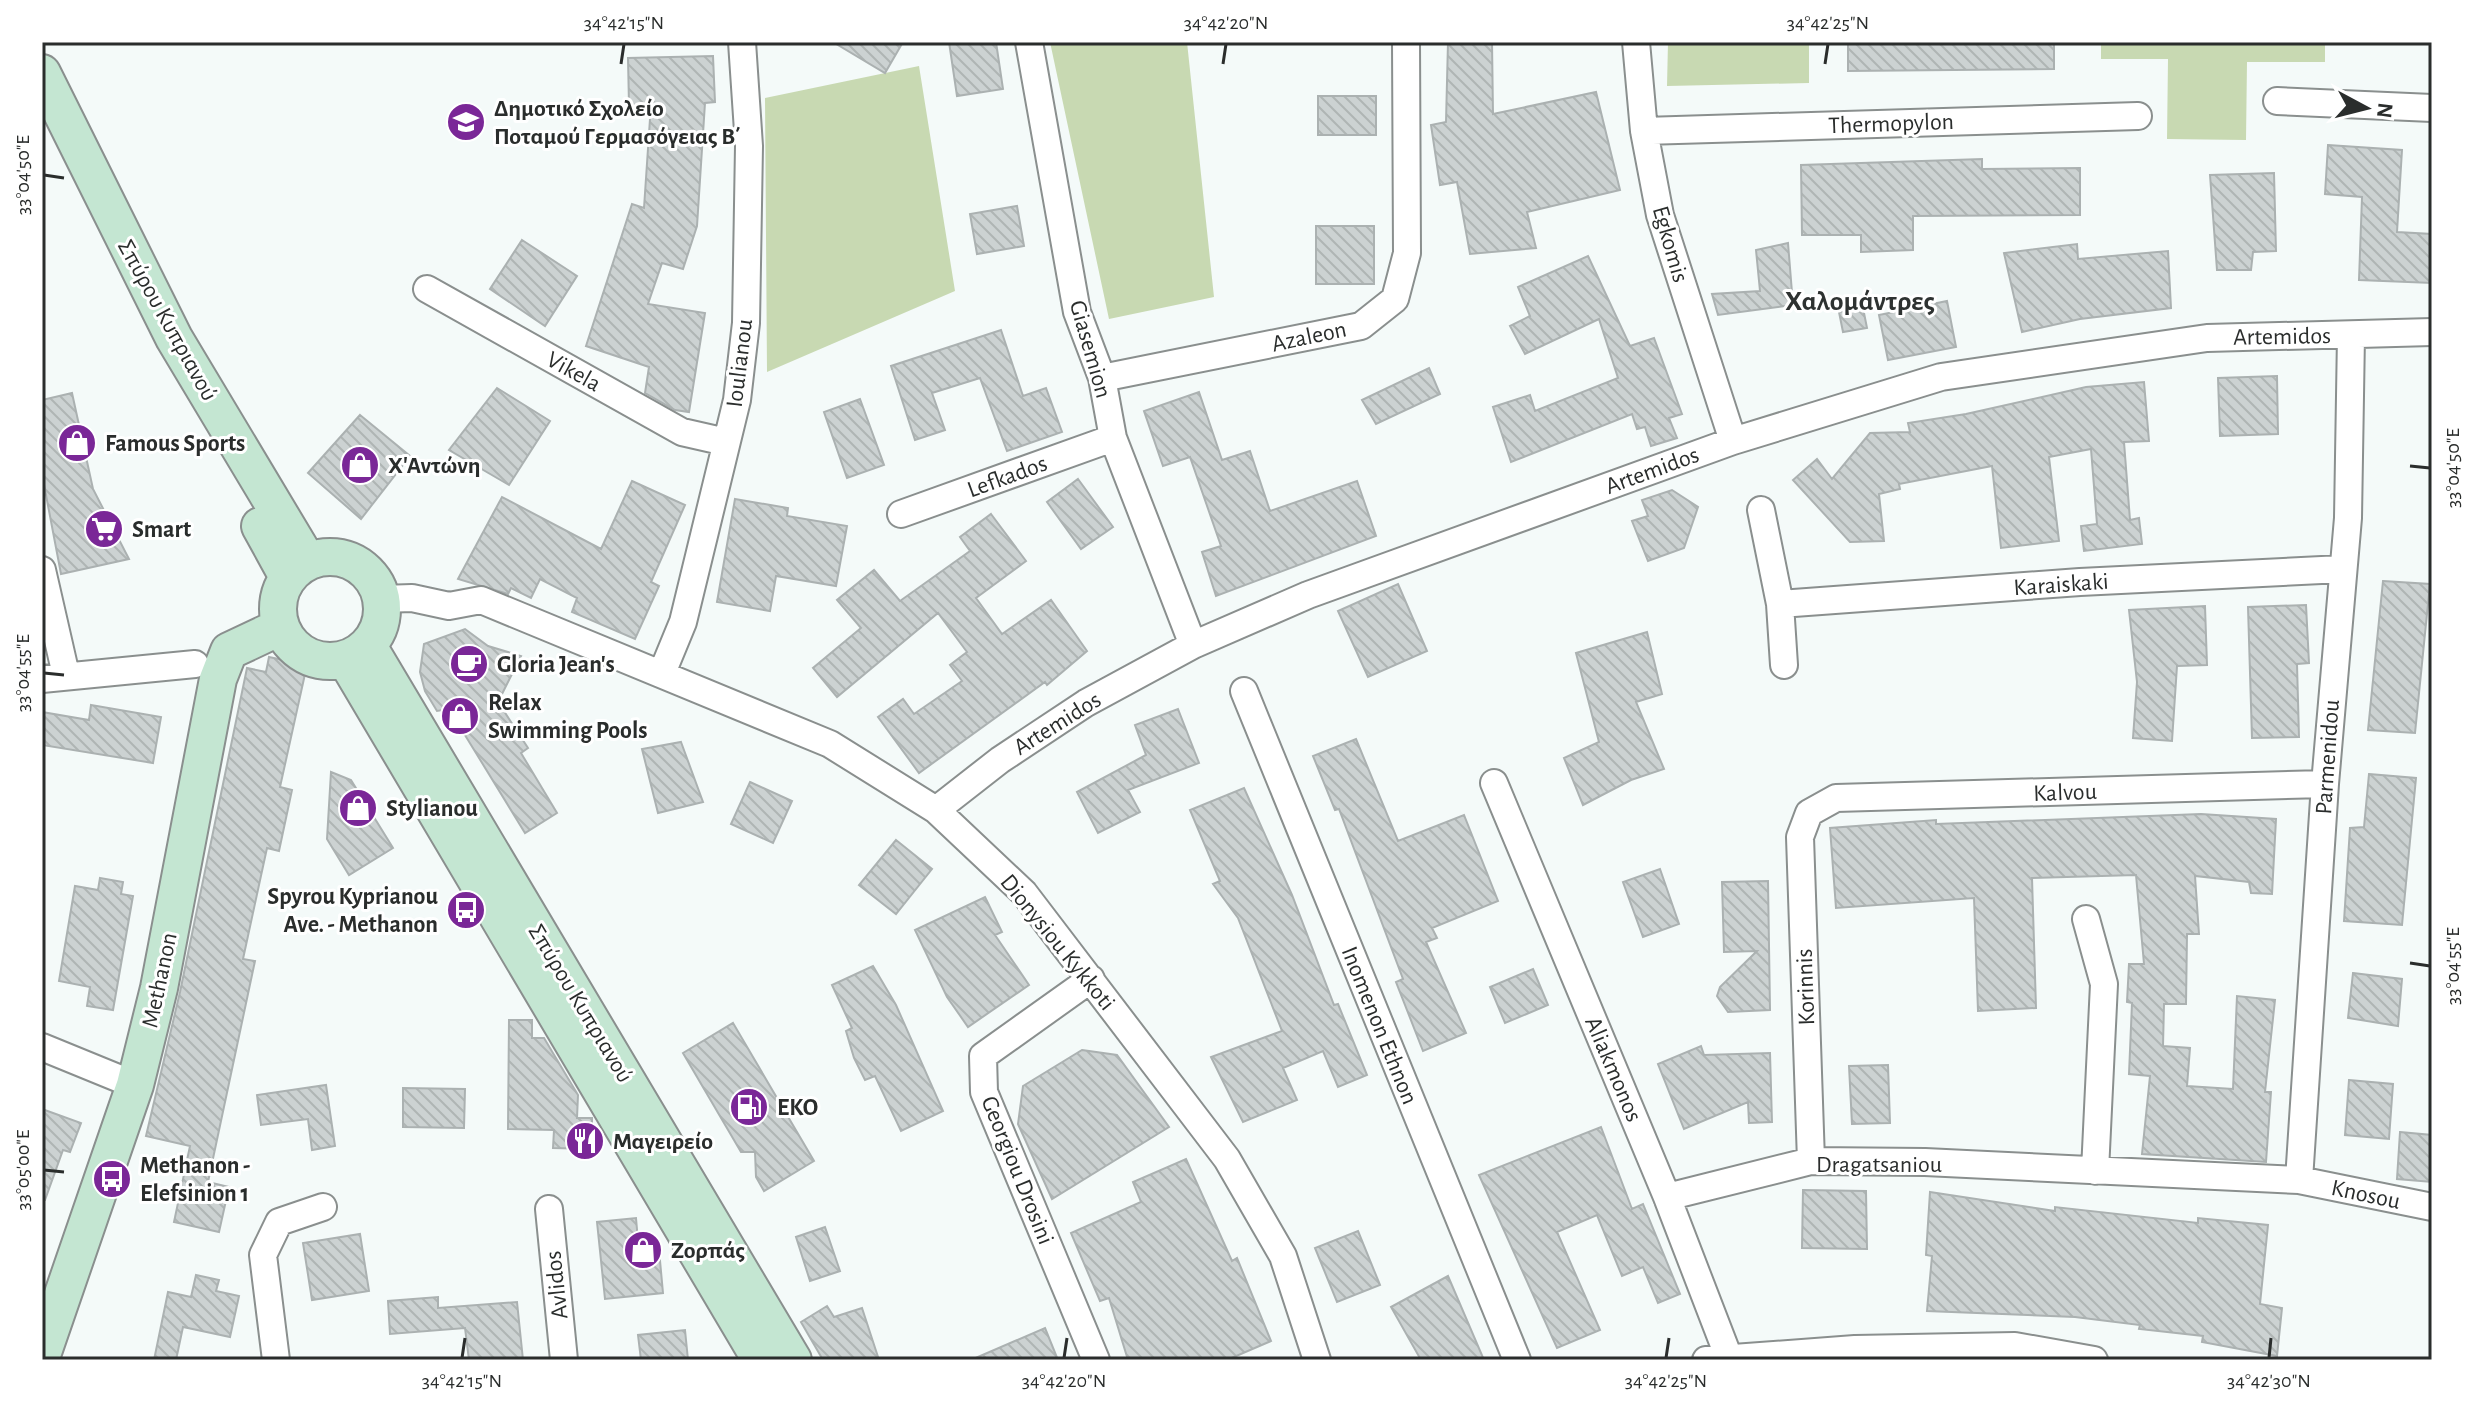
<svg xmlns="http://www.w3.org/2000/svg" width="2474" height="1402" viewBox="0 0 2474 1402" font-family="'Alegreya Sans',sans-serif">
  <style>
    .green { fill: #c8d9b2 }
    .building { fill: url(#building-back-hatch); stroke: #abb1b1; stroke-width: 2 }
    .lines { fill: none; stroke-linecap: round; stroke-linejoin: round }
    .street-casing { stroke: #8a8f8e; stroke-width: 30 }
    .secondary-casing { stroke: #8a8f8e; stroke-width: 40 }
    .street { stroke: #fff; stroke-width: 26 }
    .secondary { stroke: #c4e6d2; stroke-width: 36 }
    .ticks { fill: none; stroke: #2a2d2c; stroke-width: 3 }
    .labels { text-anchor: middle; stroke-width: 6; stroke-linejoin: round; paint-order: stroke }
    .poi-label { font-size: 24px; font-weight: bold; fill: #2a2d2c; stroke: #fff; text-anchor: start }
    .street-label { font-size: 24px; fill: #2a2d2c; stroke: #fff }
    .quarter-label { font-size: 28px; font-weight: bold; fill: #2e3231; stroke: #fff }
    .neatline { fill: none; stroke: #2a2d2c; stroke-width: 3 }
    .ticks-label { font-size: 20px; text-anchor: middle; fill: #2a2d2c }
  </style>
  <defs>
    <pattern id="building-back-hatch" width="6" height="6" patternUnits="userSpaceOnUse" patternTransform="scale(2)"><rect width="6" height="6" fill="#ccd2d2"/><path d="M-1 5l2 2M0 0l6 6M5-1l2 2" fill="none" stroke="#afb5b4"/></pattern>
  </defs>
  <rect width="100%" height="100%" fill="#f4faf9"/>
  <!-- green -->
  <path class="green" d="M1050,42H1187L1214,297L1109,319Z
    M1668,42H1809V83L1667,86Z
    M2101,42H2325V62H2247L2246,140L2167,139L2168,59H2101Z
    M919,66L955,291L767,372L765,98Z"/>
  <!-- building -->
  <path class="building" d="M833,42H903L885,73Z
    M949,42H996L1003,89L957,96Z
    M1448,42H1492L1493,114L1596,92L1620,190L1527,212L1536,248L1470,254L1457,182L1440,185L1431,125L1446,122Z
    M1848,42H2054V69L1848,71Z
    M713,56L715,102L705,103L697,226L683,269L662,263L648,304L705,313L689,412L675,410L645,393L649,367L586,346L632,204L644,208L651,104L629,105L628,58Z
    M1318,96H1376V135H1318Z
    M2328,145L2402,150L2397,232L2432,234V283L2359,280L2362,197L2325,194Z
    M1982,159V169L2080,168V215L1913,216V250L1861,252V235H1802L1801,165Z
    M2274,173L2276,251L2253,252L2251,270H2217L2210,175Z
    M1017,206L1024,246L977,254L970,214Z
    M1316,226H1374V284H1316Z
    M522,240L577,276L545,326L490,289Z
    M1788,243L1793,305L1718,315L1712,294L1760,291L1756,250Z
    M2077,244L2078,259L2168,251L2171,308L2080,319L2022,332L2004,253Z
    M1588,256L1630,346L1654,338L1682,414L1669,418L1677,438L1651,446L1645,427L1637,429L1632,414L1511,462L1493,407L1530,395L1535,411L1618,378L1599,319L1525,354L1510,326L1530,316L1518,287Z
    M1947,301L1956,347L1888,360L1879,315Z
    M1863,308L1867,328L1843,332L1839,312Z
    M1001,330L1023,396L1046,388L1062,432L1007,451L980,378L932,393L945,430L915,440L891,366Z
    M1429,368L1440,394L1376,424L1362,400Z
    M2277,376L2278,434L2220,436L2218,378Z
    M2144,382L2149,441L2124,442L2130,520L2139,518L2142,544L2084,551L2081,526L2097,524L2091,449L2049,457L2059,541L2001,548L1992,466L1899,484L1900,489L1879,494L1884,541L1850,542L1793,480L1817,459L1832,479L1870,433L1910,432L1908,423L1966,414L2086,387Z
    M497,388L550,421L509,485L449,450Z
    M1199,392L1222,460L1250,451L1270,511L1357,481L1376,536L1216,596L1202,552L1221,546L1190,457L1163,466L1144,411Z
    M72,393L93,489L129,559L61,574L42,474V400Z
    M860,399L884,465L847,478L824,412Z
    M360,415L410,456L361,519L308,473Z
    M1078,479L1113,527L1081,549L1047,502Z
    M632,481L685,505L651,582L659,586L635,639L572,612L577,598L540,579L531,598L511,588L508,594L458,579L502,497L601,549Z
    M1672,490L1698,507L1684,548L1648,561L1632,521L1648,516L1642,500Z
    M735,499L788,508L787,516L847,526L836,586L776,576L770,611L717,602Z
    M991,514L1026,561L976,598L1002,634L1051,600L1087,651L1047,685L1045,682L919,773L878,717L903,699L914,714L962,681L950,665L967,652L938,613L837,697L813,668L861,628L837,600L874,570L900,601L970,551L960,537Z
    M2383,581L2430,584L2415,733L2368,730Z
    M1398,584L1427,651L1368,677L1338,611Z
    M2306,605L2309,663L2297,664L2299,737L2252,738L2248,607Z
    M2205,606L2207,665L2177,666L2172,741L2133,738L2137,682L2129,610Z
    M465,629L488,646L521,656L498,702L528,748L521,753L557,813L525,833L449,709L437,711L425,691L420,672L424,644Z
    M1647,632L1662,694L1636,702L1664,769L1631,780L1583,805L1564,758L1599,742L1576,653Z
    M269,657L307,665L280,787L292,790L279,851L267,848L243,959L255,961L208,1182L229,1187L219,1232L174,1222L190,1146L146,1136L180,992L247,668L266,672Z
    M91,705L161,717L153,763L42,745V712L89,720Z
    M1178,709L1199,763L1128,790L1140,812L1098,833L1077,792L1146,755L1135,725Z
    M1356,739L1398,841L1464,815L1498,901L1432,928L1437,938L1426,942L1466,1033L1423,1051L1396,982L1403,979L1339,809L1335,810L1313,756Z
    M681,742L703,802L658,813L642,749Z
    M331,772L351,780L393,848L349,875L327,839Z
    M2369,774L2416,778L2402,925L2344,921L2350,828L2364,827Z
    M750,782L792,801L773,843L731,824Z
    M1244,788L1292,895L1334,1005L1338,1004L1367,1075L1338,1087L1323,1051L1283,1068L1297,1100L1243,1122L1211,1057L1282,1031L1238,918L1213,884L1220,881L1190,810Z
    M2201,814L2276,819L2272,894L2251,893L2249,882L2195,876L2199,934H2187L2186,1004H2164L2163,1046L2190,1048L2187,1086L2233,1089L2237,996L2275,1000L2265,1092H2271L2266,1162L2142,1154L2150,1076L2129,1074L2132,1003L2127,1002L2129,964H2144L2136,875L2032,878L2036,1008L1978,1011L1974,898L1836,908L1830,828L1936,820V824Z
    M896,840L932,869L896,914L859,885Z
    M1660,869L1679,924L1643,937L1623,882Z
    M100,878L123,882L121,894L133,896L113,1010L87,1006L90,987L59,981L75,886L98,890Z
    M1768,881L1770,1010L1728,1012L1717,996L1720,987L1757,951L1724,952L1722,882Z
    M985,897L1002,932L995,935L1029,985L968,1027L947,997L915,930Z
    M873,966L896,1005L943,1111L901,1131L875,1076L865,1080L854,1058L846,1031L852,1028L832,985Z
    M1533,969L1548,1005L1505,1023L1490,987Z
    M2353,973L2402,979L2398,1026L2348,1018Z
    M509,1020H532V1038H544L578,1095L577,1118H592V1149L553,1148L554,1130L508,1129Z
    M733,1023L814,1161L764,1191L756,1177L755,1152H741L683,1053Z
    M1701,1046L1704,1055L1770,1053L1772,1122L1749,1123L1748,1102L1684,1129L1658,1064Z
    M1082,1050L1117,1055L1169,1127L1052,1199L1018,1124L1023,1086Z
    M1888,1065L1890,1123L1852,1124L1849,1066Z
    M2349,1080L2393,1084L2389,1139L2345,1135Z
    M326,1085L335,1146L312,1150L308,1119L261,1125L257,1095Z
    M403,1088L465,1089L464,1128L403,1127Z
    M42,1109L81,1123L70,1152L63,1150L45,1200H42Z
    M1601,1127L1632,1209L1643,1204L1680,1294L1658,1303L1643,1267L1622,1276L1597,1215L1557,1232L1600,1330L1557,1348L1479,1175Z
    M2400,1132L2432,1135V1182L2397,1179Z
    M1186,1159L1232,1261L1237,1258L1271,1341L1227,1360H1128L1109,1298L1100,1301L1071,1233L1141,1202L1133,1182Z
    M1803,1190L1866,1191L1867,1249L1802,1248Z
    M1930,1192L2055,1211V1207L2198,1223V1218L2268,1225L2260,1304L2282,1308L2277,1356L2202,1342L2203,1336L2139,1329L2140,1325L2075,1317L1927,1311L1932,1256L1926,1255Z
    M636,1218L638,1241L658,1239L663,1293L605,1299L597,1222Z
    M825,1227L840,1271L810,1281L796,1237Z
    M1358,1231L1380,1285L1337,1302L1315,1248Z
    M360,1234L369,1291L312,1300L303,1243Z
    M196,1275L219,1280L216,1291L239,1296L230,1337L183,1327L176,1360H154L168,1292L191,1297Z
    M1448,1276L1484,1360H1421L1391,1307Z
    M438,1297V1308L517,1302L523,1360H469L465,1328L390,1334L388,1301Z
    M827,1306L834,1317L862,1308L879,1360H823L801,1322Z
    M1045,1328L1058,1360H971Z
    M685,1330L688,1360H641L638,1335Z"/>
  <g class="lines">
    <!-- street casing -->
    <g class="street-casing">
      <path id="street" d="M1029,42L1077,312L1102,378L1113,438L1193,645
        M1636,42L1644,131L1660,215L1733,441
        M2277,101L2432,108
        M1644,131L2138,116
        M427,289L682,432L726,442
        M1102,378L1361,326L1395,299L1407,253L1406,42
        M1761,510L1780,604L1784,665
        M901,514L1113,438
        M42,570L66,675
        M382,599L412,598L449,606L481,600L830,744L936,810L1024,893L1227,1159L1283,1256L1317,1360
        M1780,604L2080,582L2342,569
        M662,673L683,622L737,400L746,323L749,146L742,42
        M42,679L195,664
        M1244,691L1517,1360
        M1494,783L1667,1197L1729,1358
        M936,810L1000,760L1086,703L1193,645L1308,595L1733,441L1941,377L2207,338L2432,332
        M2086,919L2104,984L2095,1171
        M1091,979L983,1056L984,1092L1096,1360
        M42,1047L135,1085
        M1811,1161L1800,837L1809,813L1836,798L2325,784
        M2299,1180L2325,784L2348,518L2351,335
        M1667,1197L1811,1161L1925,1162L2299,1180L2432,1207
        M549,1209L564,1360
        M276,1360L263,1255L279,1222L323,1207
        M1706,1360L1855,1349L2015,1346L2094,1360"/>
    </g>
    <!-- secondary casing -->
    <g class="secondary-casing">
      <path id="secondary" d="M42,73L174,338L307,560
        M260,526L288,577
        M278 609a52 52 0 1 1 104 0a52 52 0 1 1-104 0Z
        M368,646L793,1360
        M346,660L761,1360
        M42,1355L135,1085L159,988L218,679L229,651L280,627"/>
    </g>
    <!-- street -->
    <use href="#street" class="street"/>
    <!-- secondary -->
    <use href="#secondary" class="secondary"/>
  </g>
  <!-- ticks -->
  <path class="ticks" d="M621,64L624,44M1223,64L1226,44M1825,64L1828,44M44,175L64,178M2410,466L2430,468M44,673L64,675M2410,963L2430,966M44,1170L64,1172M462,1358L465,1338M1064,1358L1067,1338M1666,1358L1669,1338M2269,1358L2271,1338"/>
  <!-- icons -->
  <defs>
    <g id="school-disc" transform="scale(2)"><circle r="9.5" fill="#7a2797" stroke="#fff"/><path d="M0-5L7-2L0 1L-7-2ZM-4 1L0 2.5L4 1V4Q0 6-4 4Z" fill="#fff"/></g>
    <g id="shop-disc" transform="scale(2)"><circle r="9.5" fill="#7a2797" stroke="#fff"/><path d="M-5-2.5h2.3a2.7 3.5 0 0 1 5.4 0H5L5.5 6h-11ZM-1.5-2.5h3a1.5 2.3 0 0 0-3 0Z" fill="#fff"/></g>
    <g id="supermarket-disc" transform="scale(2)"><circle r="9.5" fill="#7a2797" stroke="#fff"/><path d="M-6-5.5h2.5l.6 2H6L4.5 2H-2.5L-4.4-4H-6ZM-1.5 3.2a1.3 1.3 0 1 0 .1 0ZM3 3.2a1.3 1.3 0 1 0 .1 0Z" fill="#fff"/></g>
    <g id="cafe-disc" transform="scale(2)"><circle r="9.5" fill="#7a2797" stroke="#fff"/><path d="M-5.5-4.5H6V0H3Q3 3.5 0 3.5H-2.5Q-5.5 3.5-5.5 0ZM3-3.2v2h1.7v-2ZM-6 4.5H4V6H-6Z" fill="#fff"/></g>
    <g id="bus-disc" transform="scale(2)"><circle r="9.5" fill="#7a2797" stroke="#fff"/><path d="M-5-6H5V4H4V6H2V4H-2V6H-4V4H-5ZM-3.5-4V0h7V-4ZM-3.5 1.2v1.5H-2V1.2ZM2 1.2v1.5H3.5V1.2Z" fill="#fff"/></g>
    <g id="fuel-disc" transform="scale(2)"><circle r="9.5" fill="#7a2797" stroke="#fff"/><path d="M-5.5-6h7V0h2V4h1.3V-2.5L3-4.5l.8-.8L6-3V5H2.5V1h-1V6h-7ZM-4.2-4.7v3.2H.2V-4.7Z" fill="#fff"/></g>
    <g id="restaurant-disc" transform="scale(2)"><circle r="9.5" fill="#7a2797" stroke="#fff"/><path d="M-5-6h1v4h1v-4h1v4h1v-4h1v5L-1.5 .5V6h-2V.5L-5-1ZM5-6V6H3V1.5H1.5Q1.5-4 5-6Z" fill="#fff"/></g>
  </defs>
  <g fill-rule="evenodd">
    <use href="#school-disc" x="466" y="122"/>
    <use href="#shop-disc" x="77" y="443"/>
    <use href="#shop-disc" x="360" y="465"/>
    <use href="#supermarket-disc" x="104" y="529"/>
    <use href="#cafe-disc" x="469" y="664"/>
    <use href="#shop-disc" x="460" y="716"/>
    <use href="#shop-disc" x="358" y="808"/>
    <use href="#bus-disc" x="466" y="910"/>
    <use href="#fuel-disc" x="749" y="1107"/>
    <use href="#restaurant-disc" x="585" y="1141"/>
    <use href="#bus-disc" x="112" y="1179"/>
    <use href="#shop-disc" x="643" y="1250"/>
  </g>
  <g class="labels">
    <!-- poi labels -->
    <g class="poi-label">
      <text x="494" y="116">Δημοτικό Σχολείο<tspan x="494" dy="28">Ποταμού Γερμασόγειας Β΄</tspan></text>
      <text x="105" y="451">Famous Sports</text>
      <text x="388" y="473">Χ'Αντώνη</text>
      <text x="132" y="537">Smart</text>
      <text x="497" y="672">Gloria Jean's</text>
      <text x="488" y="710">Relax<tspan x="488" dy="28">Swimming Pools</tspan></text>
      <text x="386" y="816">Stylianou</text>
      <text x="438" y="904" text-anchor="end">Spyrou Kyprianou<tspan x="438" dy="28">Ave. - Methanon</tspan></text>
      <text x="777" y="1115">EKO</text>
      <text x="613" y="1149">Μαγειρείο</text>
      <text x="140" y="1173">Methanon -<tspan x="140" dy="28">Elefsinion 1</tspan></text>
      <text x="671" y="1258">Ζορπάς</text>
    </g>
    <!-- street labels -->
    <g class="street-label">
      <text transform="translate(1891 123) rotate(-2)" y="8">Thermopylon</text>
      <text transform="translate(1671 244) rotate(74)" y="8">Egkomis</text>
      <text transform="translate(168 320) rotate(61)" y="8">Σπύρου Κυπριανού</text>
      <text transform="translate(1309 336) rotate(-12)" y="8">Azaleon</text>
      <text transform="translate(2282 336) rotate(-1)" y="8">Artemidos</text>
      <text transform="translate(1091 349) rotate(74)" y="8">Giasemion</text>
      <text transform="translate(739 363) rotate(-83)" y="8">Ioulianou</text>
      <text transform="translate(574 371) rotate(29)" y="8">Vikela</text>
      <text transform="translate(1652 470) rotate(-20)" y="8">Artemidos</text>
      <text transform="translate(1007 476) rotate(-20)" y="8">Lefkados</text>
      <text transform="translate(2061 584) rotate(-4)" y="8">Karaiskaki</text>
      <text transform="translate(1057 723) rotate(-32)" y="8">Artemidos</text>
      <text transform="translate(2327 757) rotate(-86)" y="8">Parmenidou</text>
      <text transform="translate(2065 792) rotate(-2)" y="8">Kalvou</text>
      <text transform="translate(1058 942) rotate(51)" y="8">Dionysiou Kykkoti</text>
      <text transform="translate(159 980) rotate(-78)" y="8">Methanon</text>
      <text transform="translate(1805 987) rotate(-92)" y="8">Korinnis</text>
      <text transform="translate(581 1003) rotate(59)" y="8">Σπύρου Κυπριανού</text>
      <text transform="translate(1380 1025) rotate(68)" y="8">Inomenon Ethnon</text>
      <text transform="translate(1614 1069) rotate(67)" y="8">Aliakmonos</text>
      <text x="1879" y="1172">Dragatsaniou</text>
      <text transform="translate(1018 1170) rotate(68)" y="8">Georgiou Drosini</text>
      <text transform="translate(2366 1194) rotate(12)" y="8">Knosou</text>
      <text transform="translate(556 1285) rotate(-96)" y="8">Avlidos</text>
    </g>
    <!-- quarter labels -->
    <g class="quarter-label">
      <text x="1860" y="310">Χαλομάντρες</text>
    </g>
  </g>
  <!-- border -->
  <rect width="2474" height="1402" fill="none" stroke="#ffffff" stroke-width="88"/>
  <!-- north arrow -->
  <g transform="translate(2366 108) rotate(97)" stroke="#ffffff" stroke-width="6" paint-order="stroke">
  <path d="M0-6L14 30L0 20L-14 30Z" fill="#2a2d2c"/>
  <text y="-12" font-size="22" font-weight="bold" text-anchor="middle" fill="#2a2d2c">N</text>
  </g>
  <rect x="44" y="44" width="2386" height="1314" class="neatline"/>
  <g class="ticks-label">
    <text x="624" y="29">34°42'15"N</text>
    <text x="1226" y="29">34°42'20"N</text>
    <text x="1828" y="29">34°42'25"N</text>
    <text transform="translate(22 175) rotate(-90)" y="7">33°04'50"E</text>
    <text transform="translate(2452 468) rotate(-90)" y="7">33°04'50"E</text>
    <text transform="translate(22 673) rotate(-90)" y="7">33°04'55"E</text>
    <text transform="translate(2452 966) rotate(-90)" y="7">33°04'55"E</text>
    <text transform="translate(22 1170) rotate(-90)" y="7">33°05'00"E</text>
    <text x="462" y="1387">34°42'15"N</text>
    <text x="1064" y="1387">34°42'20"N</text>
    <text x="1666" y="1387">34°42'25"N</text>
    <text x="2269" y="1387">34°42'30"N</text>
  </g>
</svg>
